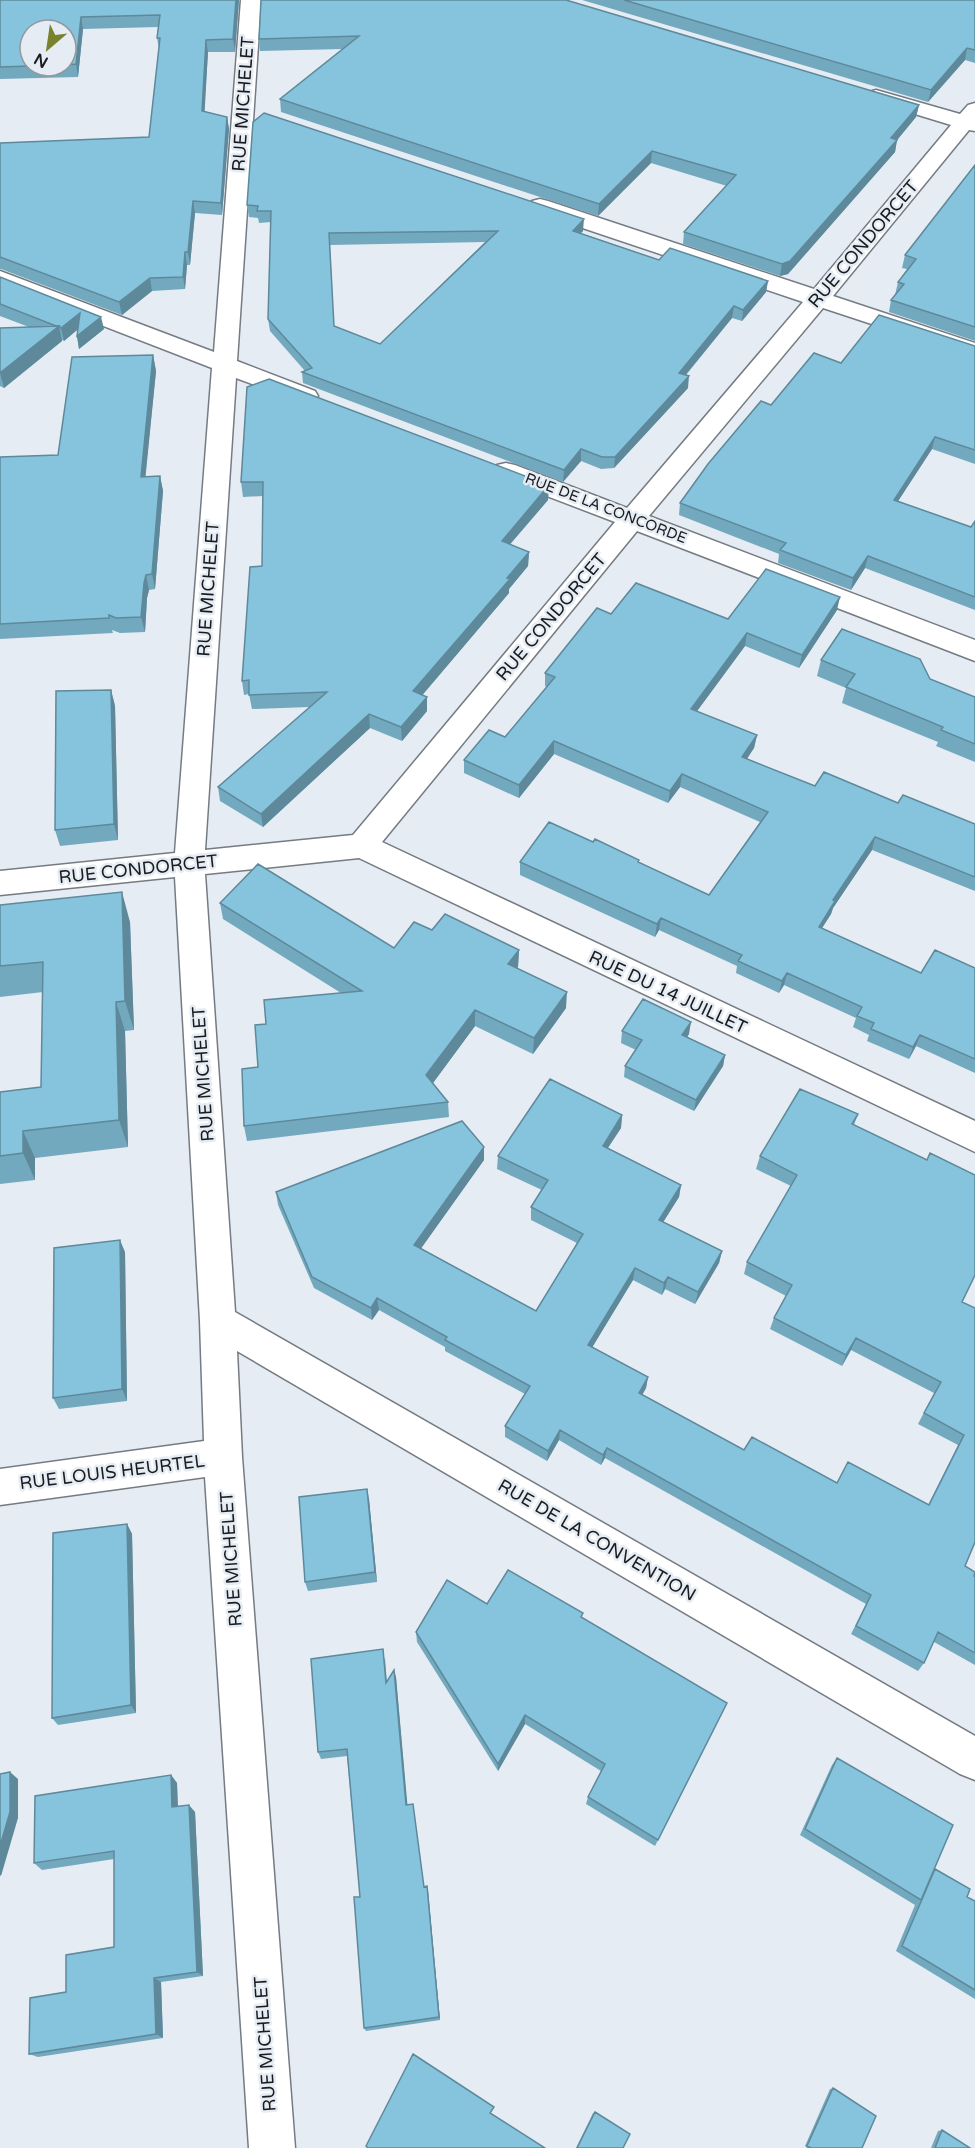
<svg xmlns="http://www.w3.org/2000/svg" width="975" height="2148" viewBox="0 0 975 2148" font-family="'Varela Round',sans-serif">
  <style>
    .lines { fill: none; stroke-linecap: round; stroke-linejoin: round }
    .minor-casing { stroke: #757b82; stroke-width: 3 }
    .minor { fill: #fff; fill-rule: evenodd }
    .wall { fill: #73a9bf; fill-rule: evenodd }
    .shaded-wall { fill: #5e899b }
    .building { fill: #86c4de; stroke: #5e899b; stroke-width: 1.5; fill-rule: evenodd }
    .labels { text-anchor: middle; stroke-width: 5; stroke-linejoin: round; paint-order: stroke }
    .far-street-label { font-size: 15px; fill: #191b1e; stroke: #e5ecf3 }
    .street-label { font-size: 18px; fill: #191b1e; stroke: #e5ecf3 }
  </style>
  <rect width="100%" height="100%" fill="#e5ecf3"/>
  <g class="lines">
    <!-- minor casing -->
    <g class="minor-casing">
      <path id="minor" d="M241,0H261L237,361L315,391L318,396L315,401L306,404L236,378L205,850L353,835L615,522L497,477L493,471L497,465L506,463L515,465L627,508L803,302L532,211L529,206L532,201L540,199L548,201L814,289L951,125L869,100L866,96L869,92L876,90L960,114L968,105L975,103V131L969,130L833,296L975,343V358L823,308L649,516L975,640V661L637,531L382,842L975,1121V1152L359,858L205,874L235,1312L975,1736V1780L960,1774L237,1351L242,1457L295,2148H249L205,1477L0,1505V1469L204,1441L200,1321L175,877L0,895V871L175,853L212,368L0,286V271L214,352Z"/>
    </g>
    <!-- minor -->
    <use href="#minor" class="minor"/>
  </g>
  <!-- wall -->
  <path class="wall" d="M0,0H239L235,52H208L204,111L227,117L229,129L222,215L195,213L190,265H187L185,289L152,291L122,315L1,269H0V143L149,137L159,49L157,38L158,27L83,29L78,77L0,79ZM66,30V66H30Z
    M261,0L919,105L916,117L897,140L895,152L788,274L780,276L683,244L684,232L727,186L651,163L598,216L281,112L280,99L343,49L260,51L259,39Z
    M582,0H975V63L965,60L928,102Z
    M975,165V341L889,312L891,300L895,295L898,282L907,269L902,268L905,255Z
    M247,205L583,231L581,233L659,260L768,281L766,292L742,321L732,318L686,375L688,388L614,468L601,469L581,461L563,482L303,383L302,372L305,371L270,331L268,319L271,222L259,223L258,218L249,217ZM485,242L380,344L334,327L330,245Z
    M0,277L104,329L79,349L77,336L78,329L64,341L62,340V341L4,388L0,386V328L29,327L0,316Z
    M975,346V464L932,449L898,501L971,527L975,521V610L865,568L851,590L778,563L779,554L679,515L680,503L771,405L841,363Z
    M153,355L156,371L145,477L160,476L163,491L155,589L149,590L147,598L145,632L120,633L112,630L113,633L0,639V457L58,455Z
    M247,387L549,485L548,500L510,544L529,552L528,566L509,589V593L422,695L427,711L402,741L370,728L263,827L220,801L218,787L310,707L252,709L249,694L244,695L242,681L262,566L263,496L243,497L241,482Z
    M837,610L799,668L745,646L697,711L757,735L754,748L747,759L815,786L898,803L975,824V891L872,850L833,908L831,914L822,928L921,973L975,968V1073L916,1046L909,1059L867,1041L869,1035L853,1027L856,1018L784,985L779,993L736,973L737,966L659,930L655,937L520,875V862L639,863L709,895L760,822L680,787L668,803L554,754L519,798L464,773V760L505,737L547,687L545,686V673L611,614L728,619Z
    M821,660L930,679L975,697V762L936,746L938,742L842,703L846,688L817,676Z
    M111,690L115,706L118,840L60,846L55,830Z
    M220,903L394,948L432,930L519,950L518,967L517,968L566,1008L533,1054L475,1026L433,1083L448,1102L449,1117L247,1141L244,1126L258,1067L266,1024L341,993L223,919Z
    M0,905L130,922L134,1030L125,1031L128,1147L35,1158V1180L0,1184V1092L41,1087L43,992L0,997Z
    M622,1031L689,1034L687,1037L725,1055L723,1066L694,1111L624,1077L625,1066L636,1050L621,1043Z
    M858,1114L854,1125L962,1302L975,1308L965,1566L975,1577V1665L934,1642L924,1663L918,1671L851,1634L866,1604L605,1458L601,1465L559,1440L547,1461L505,1437V1426L525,1394L445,1351V1347L379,1310L372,1320L314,1288L278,1205L276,1192L484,1147V1160L421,1248L536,1311L577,1243L531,1220V1207L542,1190L497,1169L498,1156L622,1115L621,1128L608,1148L681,1185L679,1197L663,1222L722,1251L719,1263L695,1304L665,1289L662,1295L633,1280L592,1347L648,1377L646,1388L642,1395L744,1450L837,1483L928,1505L958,1445L918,1424L934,1393L851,1350L842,1366L770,1329L774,1318L786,1296L744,1274L747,1262L791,1186L756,1169L760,1156Z
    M125,1252L127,1401L59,1409L53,1398Z
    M369,1499L377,1582L308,1591L305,1582Z
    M127,1524L132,1534L136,1713L58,1725L52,1718Z
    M487,1604L582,1618L727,1703L655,1846L586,1804L588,1797L601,1771L525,1724L498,1771L417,1642L416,1632Z
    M385,1658L387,1682L396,1677L407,1805L424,1887L428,1891L440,2020L366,2031L364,2028L360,1897L347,1756L321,1759L318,1752Z
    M837,1758L934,1869L967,1897L975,1901V1999L896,1951L915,1905L800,1835L832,1765Z
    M171,1775L177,1783L178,1806L195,1812L203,1976L161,1982L163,2038L38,2057L29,2054L66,1992L114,1947V1859L42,1870L34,1863Z
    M833,2088L862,2148H807L805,2146L830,2089Z
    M595,2112L623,2148H576L593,2113Z
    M942,2130L970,2148H931L938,2131Z"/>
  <!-- shaded-wall -->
  <path class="shaded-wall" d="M236,0H239L235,52L233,39Z
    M81,17L83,29L78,77L76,64Z
    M206,40L208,52L204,123L202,111Z
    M967,48L965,60L928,102L931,90Z
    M919,105L916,117L893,145L897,140L895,152L788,274L780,276L782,264Z
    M227,117L229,129L222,215L221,203Z
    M652,151L651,163L598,216L599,204Z
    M193,201L195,213L190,265L188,252Z
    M584,219L583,231L572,242L573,231Z
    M185,252L187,265L185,289L183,277Z
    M150,278L152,291L122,315L119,302Z
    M768,281L766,292L742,321L743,310Z
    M734,306L732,318L678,384L679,373Z
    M80,313L83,325L64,341L61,328Z
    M101,317L104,329L79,349L77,336Z
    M59,326L62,341L4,388L0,373Z
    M153,355L156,371L144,492L141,477Z
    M689,376L688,388L614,468L615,457Z
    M935,437L932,449L891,512L894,500Z
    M581,449V461L563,482L564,470Z
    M160,476L163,491L155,589L152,574Z
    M549,485L548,500L501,555L502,541Z
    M529,552L528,566L509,589V593L414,705L413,691Z
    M868,556L865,568L851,590L853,578Z
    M146,575L149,590L147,598L145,632L141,617L144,583Z
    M840,597L837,610L799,668L802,655Z
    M747,633L745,646L689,722L691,709Z
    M111,690L115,706L118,840L114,824Z
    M427,697V711L402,741L401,727Z
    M369,714L370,728L263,827L261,814Z
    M757,735L754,748L739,770L742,757Z
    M554,741V754L519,798V785Z
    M682,774L680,787L668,803L670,791Z
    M875,837L872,850L833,908L831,914L815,939L819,927L833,900Z
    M122,892L130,922L134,1030L125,1001Z
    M661,918L659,930L655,937L657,924Z
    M519,950L518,967L508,980V964Z
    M787,973L784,985L779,993L782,981Z
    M567,992L566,1008L533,1054L534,1038Z
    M116,1002L125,1031L128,1147L119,1120Z
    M475,1010V1026L427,1091L426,1075Z
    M691,1022L689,1034L681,1047L682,1035Z
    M920,1035L916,1046L909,1059L913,1047Z
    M725,1055L723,1066L694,1111L696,1100Z
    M622,1115L621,1128L601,1158L603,1146Z
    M23,1131L35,1158V1180L23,1153Z
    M484,1147V1160L415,1257L414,1245Z
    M681,1185L679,1197L657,1232L659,1220Z
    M120,1240L125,1252L127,1401L122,1389Z
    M722,1251L719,1263L695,1304L698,1292Z
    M635,1268L633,1280L587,1356L588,1345Z
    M668,1277L665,1289L662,1295L664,1283Z
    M377,1298L379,1310L372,1320L371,1308Z
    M856,1338L851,1350L842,1366L846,1355Z
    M648,1377L646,1388L637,1404L639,1393Z
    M560,1430L559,1440L547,1461L548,1451Z
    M607,1448L605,1458L601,1465L603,1455Z
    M367,1489L369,1499L377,1582L375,1572Z
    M127,1524L132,1534L136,1713L131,1705Z
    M394,1670L396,1677L408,1811L406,1805Z
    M525,1715V1724L498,1771V1764Z
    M10,1772L18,1779V1818L1,1876L0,1875V1846Z
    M171,1775L177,1783L178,1815L172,1807Z
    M189,1805L195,1812L203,1976L197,1972Z
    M427,1886L428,1891L440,2020L439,2017Z
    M154,1978L161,1982L163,2038L156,2034Z"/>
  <!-- building -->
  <path class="building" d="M0,0H236L233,39L206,40L202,111L227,117L221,203L193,201L188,252H185L183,277L150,278L119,302L0,257V143L149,137L160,38H157L160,15L81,17L76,64L66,65V30H30V66L0,67Z
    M261,0H566L919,105L891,138L897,140L790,261L782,264L684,232L736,175L652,151L599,204L280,99L359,36L259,39Z
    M624,0H975V50L967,48L931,90Z
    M264,113L584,219L573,231L659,260L670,248L768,281L743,310L734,306L679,373L689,376L615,457H602L581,449L564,470L302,372L312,368L268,319L271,211H257L258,206L247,205L253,122ZM498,231L380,344L334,326L329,233Z
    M975,165V327L891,300L904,284L898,282L916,259L905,255Z
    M0,277L101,317L77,336L80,313L61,328L59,326H56L0,304Z
    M879,315L975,346V450L935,437L894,500L971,527L975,521V597L868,556L853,578L780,550L786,543L680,503L708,464L761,401L771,405L814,353L841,363Z
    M59,326L0,373V328Z
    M153,355L141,477L160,476L152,574L146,575L144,583L141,617L116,618L109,615V618L0,624V457L58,455L72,357Z
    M269,379L549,485L502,541L529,552L507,578L510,579L413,691L427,697L401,727L369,714L261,814L218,787L327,692L249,695V680L242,681L250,567L262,566L263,482H241L247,387Z
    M766,569L840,597L802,655L747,633L691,709L757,735L742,757L815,786L824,772L898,803L903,795L975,824V877L875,837L833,900L835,901L819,927L921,973L935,950L975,968V1059L920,1035L913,1047L871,1029L874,1023L857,1016L862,1007L787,973L782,981L738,961L742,955L661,918L657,924L520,862L549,822L593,842L595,839L639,860L638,862L709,895L768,812L682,774L670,791L554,741L519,785L464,760L489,730L505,737L555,677L545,673L597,608L611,614L636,583L728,619Z
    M842,629L920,659L930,679L975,697V744L941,730L943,727L846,687L855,674L821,660Z
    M111,690L114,824L55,830L56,691Z
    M258,864L394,948L414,922L432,930L445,914L519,950L508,964L567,992L534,1038L475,1010L426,1075L448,1102L244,1126L242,1069L258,1067L255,1025L266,1024L264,1000L362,991L220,903Z
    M122,892L125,1001L116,1002L119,1120L23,1131V1153L0,1156V1092L41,1087L43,962L0,966V905Z
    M643,999L691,1022L682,1035L725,1055L696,1100L625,1066L642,1040L622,1031Z
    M550,1079L622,1115L603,1146L681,1185L659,1220L722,1251L698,1292L668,1277L664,1283L635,1268L588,1345L648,1377L639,1393L744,1450L752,1437L837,1483L848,1462L929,1505L964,1435L924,1413L941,1382L856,1338L846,1355L774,1318L792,1285L747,1262L797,1175L760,1156L800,1089L858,1114L852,1124L927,1160L930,1153L975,1175V1275L962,1302L975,1308V1542L965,1566L975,1572L974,1576L975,1577V1653L938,1632L924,1663L856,1626L871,1595L607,1448L603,1455L560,1430L548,1451L505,1426L530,1386L445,1340L447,1337L377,1298L371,1308L312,1277L276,1192L462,1121L484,1147L414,1245L536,1311L583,1234L531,1207L548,1180L498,1156Z
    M120,1240L122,1389L53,1398L54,1248Z
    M367,1489L375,1572L305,1582L299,1497Z
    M127,1524L131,1705L52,1718L53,1533Z
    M508,1570L583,1613L581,1617L727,1703L658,1840L588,1797L605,1764L525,1715L498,1764L416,1632L447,1580L487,1604Z
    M383,1649L386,1683L394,1670L406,1805L413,1804L424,1887L427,1886L439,2017L364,2028L354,1897H360L347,1749L318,1752L311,1659Z
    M837,1758L953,1825L921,1900L805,1829Z
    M10,1772V1812L0,1846V1774Z
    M171,1775L172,1807L189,1805L197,1972L154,1978L156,2034L29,2054L30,1998L66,1992V1955L114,1947V1851L34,1863L35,1796Z
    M935,1869L970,1889L967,1897L975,1901V1990L902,1946Z
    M413,2054L494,2107L490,2113L545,2148H368L366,2146Z
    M833,2088L876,2116L862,2148H811L807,2146Z
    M595,2112L630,2134L623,2148H577Z
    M942,2130L970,2148H935Z"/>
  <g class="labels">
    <!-- far-street labels -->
    <g class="far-street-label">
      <text transform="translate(606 508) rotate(21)" y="5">RUE DE LA CONCORDE</text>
    </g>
    <!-- street labels -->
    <g class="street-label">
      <text transform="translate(243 104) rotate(-86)" y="6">RUE MICHELET</text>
      <text transform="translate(863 244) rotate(-50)" y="6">RUE CONDORCET</text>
      <text transform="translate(208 589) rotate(-86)" y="6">RUE MICHELET</text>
      <text transform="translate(551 617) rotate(-50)" y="6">RUE CONDORCET</text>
      <text transform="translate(138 869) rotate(-6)" y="6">RUE CONDORCET</text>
      <text transform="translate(668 992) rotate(25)" y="6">RUE DU 14 JUILLET</text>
      <text transform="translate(203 1074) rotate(-94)" y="6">RUE MICHELET</text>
      <text transform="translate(112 1472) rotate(-7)" y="6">RUE LOUIS HEURTEL</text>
      <text transform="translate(597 1540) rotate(30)" y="6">RUE DE LA CONVENTION</text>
      <text transform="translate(231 1559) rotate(-94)" y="6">RUE MICHELET</text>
      <text transform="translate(265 2044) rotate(-94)" y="6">RUE MICHELET</text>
    </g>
  </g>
  <!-- north arrow -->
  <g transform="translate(48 48) rotate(209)"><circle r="28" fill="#e5ecf3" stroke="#93989e" stroke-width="1.5"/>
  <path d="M0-4.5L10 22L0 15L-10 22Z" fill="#7a822d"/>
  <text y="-9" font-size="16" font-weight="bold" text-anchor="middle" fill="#191b1e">N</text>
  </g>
</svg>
